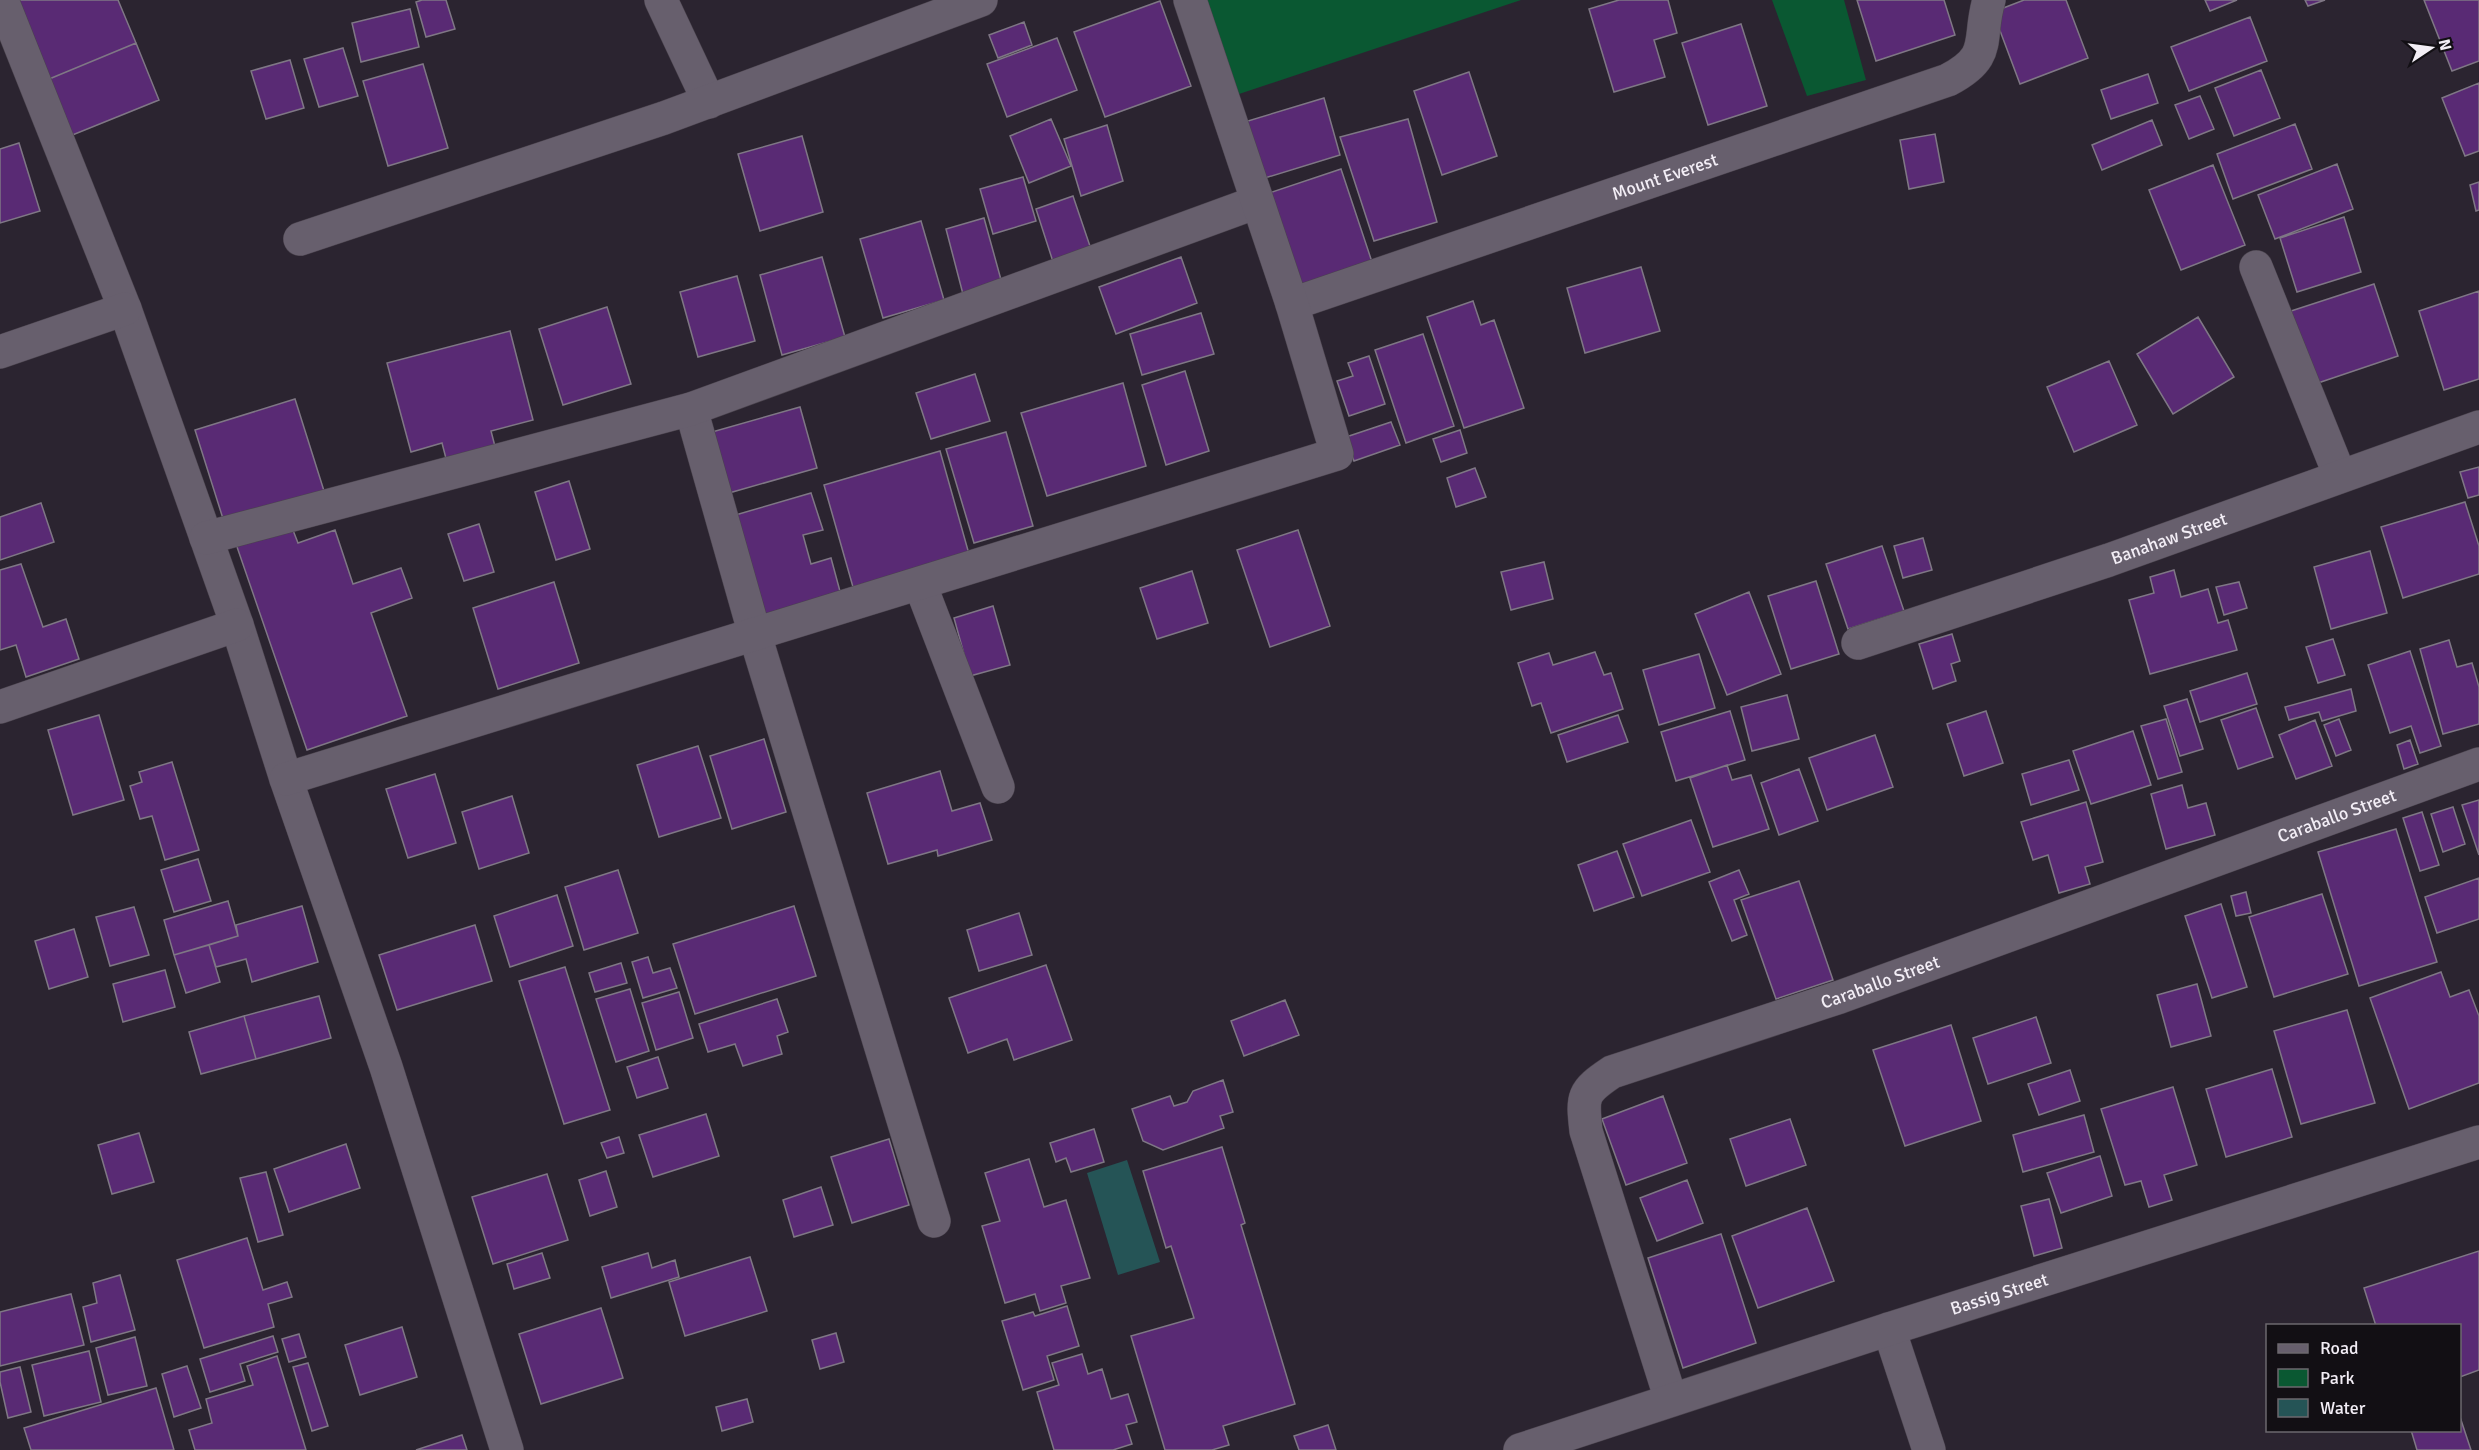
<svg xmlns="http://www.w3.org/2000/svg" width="2479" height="1450" viewBox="0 0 2479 1450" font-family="Signika,sans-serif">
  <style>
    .green { fill: #0a5832 }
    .water { fill: #255456 }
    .building { fill: #592a74; stroke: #7f7785; stroke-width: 1.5 }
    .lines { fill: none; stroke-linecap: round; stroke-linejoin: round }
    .street-casing { stroke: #4a434d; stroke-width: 34 }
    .street { stroke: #675f6d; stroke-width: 33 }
    .labels { text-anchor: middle; stroke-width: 5; stroke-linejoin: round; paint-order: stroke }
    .street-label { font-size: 18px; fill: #f3eef6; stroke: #120f14 }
  </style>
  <rect width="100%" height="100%" fill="#2b2430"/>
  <!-- green -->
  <path class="green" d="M1198,0H1521L1227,98Z
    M1772,0H1844L1866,80L1807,96Z"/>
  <!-- water -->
  <path class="water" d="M1127,1160L1160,1262L1118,1275L1087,1173Z"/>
  <!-- building -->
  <path class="building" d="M13,0H118L136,43L42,82Z
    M422,0H446L455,29L426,37L416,2Z
    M1619,0H1668L1677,33L1654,40L1665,77L1614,92L1589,9Z
    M1857,0H1944L1955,35L1876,61Z
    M2024,0H2066L2088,58L2020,84L1993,12Z
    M2205,0H2237L2210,11Z
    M2305,0H2325L2308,6Z
    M2424,0H2479V61L2452,71Z
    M1160,1L1191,86L1105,117L1074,32Z
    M410,9L419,47L361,62L352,23Z
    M2250,17L2267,61L2189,91L2171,47Z
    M1024,22L1032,45L998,58L989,35Z
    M1741,24L1767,106L1708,125L1682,43Z
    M1057,38L1077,90L1007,117L987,64Z
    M136,43L159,100L65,138L42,82Z
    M343,48L358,96L319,107L304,59Z
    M290,60L304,108L266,119L251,71Z
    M423,64L448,148L388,166L363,81Z
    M2261,70L2280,118L2234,136L2215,88Z
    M1469,72L1497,156L1442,175L1414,91Z
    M2148,74L2158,103L2111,119L2101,90Z
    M2479,83V151L2465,156L2442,98Z
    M2200,96L2214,129L2189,139L2175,105Z
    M1324,98L1340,155L1255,181L1238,124Z
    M1051,119L1071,166L1029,183L1010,136Z
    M1408,119L1437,222L1374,241L1340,137Z
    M2152,120L2162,145L2102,170L2092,145Z
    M2295,124L2312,169L2233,199L2217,154Z
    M1107,125L1123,181L1081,196L1064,139Z
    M1935,134L1944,182L1909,189L1900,140Z
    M802,136L823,212L760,231L738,154Z
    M19,143L40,211L0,223V149Z
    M2337,164L2353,209L2275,239L2258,195Z
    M2213,165L2245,245L2181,270L2149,190Z
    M1341,169L1374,268L1302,291L1269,193Z
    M1023,177L1036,221L993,234L980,189Z
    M2479,182V210L2476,211L2470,185Z
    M1073,196L1093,255L1055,268L1036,209Z
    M2344,217L2361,272L2297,292L2280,238Z
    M984,218L1003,287L964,298L946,229Z
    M921,221L944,300L883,318L860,239Z
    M822,257L845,337L782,355L760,275Z
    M1181,257L1197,303L1116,334L1099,287Z
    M1641,267L1660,331L1585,353L1567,288Z
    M737,276L755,341L698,357L680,292Z
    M2374,284L2398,356L2315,384L2291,311Z
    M2479,291V379L2444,390L2419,311Z
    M1473,301L1481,325L1494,320L1524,408L1464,428L1427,317Z
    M607,307L631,384L563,405L539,329Z
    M1201,313L1214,354L1142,375L1130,334Z
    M2198,317L2234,377L2173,414L2137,354Z
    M510,331L533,420L491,431L498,458L449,470L442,443L411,452L387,363Z
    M1423,334L1454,426L1406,443L1375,350Z
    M1369,356L1385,404L1349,416L1337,381L1353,376L1348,363Z
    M2109,361L2137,425L2074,452L2047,387Z
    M1185,371L1209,451L1166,465L1142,385Z
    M975,374L990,421L931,439L916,393Z
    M1123,383L1146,466L1047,496L1021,413Z
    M295,399L325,494L225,525L195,430Z
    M800,407L817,468L729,493L712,432Z
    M1391,422L1400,445L1354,461L1346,437Z
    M1460,430L1467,453L1441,462L1433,439Z
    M1006,432L1033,526L974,543L946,449Z
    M940,451L969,554L853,587L824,485Z
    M2479,467V495L2468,498L2460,472Z
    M1475,468L1486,497L1456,507L1447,478Z
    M569,481L590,549L556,560L535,492Z
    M811,493L823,530L803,535L811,564L831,558L841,595L762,618L732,516Z
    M2465,502L2479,546V574L2403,598L2381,527Z
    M41,503L54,542L0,560V517Z
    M479,524L494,572L464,581L448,534Z
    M291,525L298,543L335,530L353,584L401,568L412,598L371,613L407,716L307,750L236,544Z
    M1298,530L1330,626L1270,647L1237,550Z
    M1923,538L1932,570L1903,578L1894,546Z
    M1882,546L1904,611L1848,629L1826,564Z
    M2370,551L2387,613L2331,629L2314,567Z
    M1544,562L1553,599L1511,610L1501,572Z
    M21,564L43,627L66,619L79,659L26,677L16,645L0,650V570Z
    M2174,570L2181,597L2208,589L2218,623L2228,620L2237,650L2150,674L2129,600L2154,593L2150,577Z
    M1192,571L1208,623L1157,639L1140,588Z
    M1816,581L1839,654L1791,669L1768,596Z
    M554,582L579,663L498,689L473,608Z
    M2239,582L2247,608L2224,615L2216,587Z
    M1749,592L1781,674L1727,695L1695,614Z
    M993,606L1010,665L970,676L954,618Z
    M1952,634L1960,661L1951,664L1956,681L1933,689L1919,644Z
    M2333,639L2345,675L2318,683L2306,647Z
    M2449,640L2457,667L2472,663L2479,687V724L2443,734L2420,649Z
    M2410,651L2441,746L2420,753L2411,726L2390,733L2368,665Z
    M1595,652L1604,675L1611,673L1623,709L1551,733L1541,703L1532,706L1518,663L1549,653L1553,665Z
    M1699,654L1715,708L1659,725L1643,670Z
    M2247,673L2257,704L2200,722L2190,691Z
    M2351,689L2356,711L2322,721L2319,712L2289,720L2285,707Z
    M1787,695L1799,739L1752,751L1741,707Z
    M2187,699L2203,749L2180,756L2164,706Z
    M2256,708L2273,757L2238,769L2221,720Z
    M1730,711L1745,760L1676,781L1661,732Z
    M1986,711L2003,763L1964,776L1947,724Z
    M99,715L124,800L73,815L48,730Z
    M1618,715L1628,742L1567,762L1558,735Z
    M2166,719L2182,772L2158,779L2141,726Z
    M2339,719L2351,750L2336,756L2324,725Z
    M2315,720L2332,766L2296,779L2279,735Z
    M2133,731L2151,785L2091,804L2073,751Z
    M1875,735L1893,787L1827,810L1809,758Z
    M764,739L786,812L732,829L710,756Z
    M2410,740L2418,764L2404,769L2397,745Z
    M698,746L721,818L659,837L637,765Z
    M2069,760L2079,790L2031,805L2022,774Z
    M172,762L199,850L165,860L152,816L140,819L130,786L142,782L139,772Z
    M1727,765L1732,780L1751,775L1769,829L1713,847L1690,778Z
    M1799,769L1818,821L1779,835L1761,783Z
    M940,771L952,811L980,803L992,840L938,856L937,850L888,864L867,793Z
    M435,774L456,843L408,858L386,789Z
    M2182,785L2188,808L2206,803L2215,835L2166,849L2151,794Z
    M512,796L529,853L479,869L462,812Z
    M2479,800V855L2462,805Z
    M2086,802L2103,862L2085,867L2090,884L2059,893L2048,855L2033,860L2021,822Z
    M2453,807L2465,844L2443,852L2431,814Z
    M2422,812L2439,865L2420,871L2403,818Z
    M1691,820L1710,872L1642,896L1623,844Z
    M2396,829L2437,962L2359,986L2318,852Z
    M1617,851L1634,897L1594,911L1578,865Z
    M198,859L211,901L174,912L161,870Z
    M618,870L638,933L584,950L565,887Z
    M1739,870L1749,894L1734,900L1747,935L1732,941L1709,882Z
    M2479,878V919L2437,933L2425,897Z
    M1799,881L1833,980L1776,999L1741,900Z
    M2246,892L2251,913L2236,916L2231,896Z
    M2322,894L2348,974L2274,997L2249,917Z
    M557,895L573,946L510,967L494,916Z
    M228,901L238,936L174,955L164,920Z
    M2221,904L2247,987L2212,998L2185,916Z
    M302,906L318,962L252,982L246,959L216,967L209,945L238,936L236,925Z
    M794,906L816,976L695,1014L673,944Z
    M134,907L149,955L110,966L96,917Z
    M1019,913L1032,955L979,971L967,930Z
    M475,925L492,981L397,1010L379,955Z
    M74,929L88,977L49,989L35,941Z
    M209,945L220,982L186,993L174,955Z
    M648,957L653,973L670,968L677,988L643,998L632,962Z
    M621,963L627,983L595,992L589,973Z
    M1046,965L1072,1040L1014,1060L1007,1039L968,1053L949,998Z
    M565,967L610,1110L564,1124L519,981Z
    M165,970L175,1007L123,1022L113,984Z
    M2441,972L2450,997L2469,990L2479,1016V1083L2409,1109L2370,998Z
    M2197,984L2211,1036L2171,1047L2157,995Z
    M630,989L649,1051L616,1062L596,999Z
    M679,992L693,1038L656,1050L642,1003Z
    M319,996L331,1038L256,1059L244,1016Z
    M777,999L788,1032L777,1036L782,1054L743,1066L735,1044L708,1052L699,1024Z
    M1285,1000L1299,1035L1244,1056L1231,1021Z
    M2347,1010L2375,1103L2301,1124L2274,1031Z
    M244,1016L256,1059L201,1074L189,1032Z
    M2036,1017L2051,1063L1988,1084L1973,1038Z
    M1951,1025L1981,1121L1905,1146L1873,1050Z
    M658,1057L668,1088L637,1098L627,1067Z
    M2272,1069L2292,1137L2226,1157L2206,1089Z
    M2070,1070L2080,1101L2039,1115L2028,1084Z
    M1223,1080L1233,1112L1220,1116L1224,1128L1163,1150L1143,1141L1132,1109L1170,1096L1174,1106L1187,1102L1193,1091Z
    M2173,1087L2197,1165L2164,1175L2172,1200L2149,1207L2141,1181L2125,1185L2101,1109Z
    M1663,1096L1687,1163L1626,1185L1602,1119Z
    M706,1114L719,1156L653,1177L639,1135Z
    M2084,1115L2094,1152L2023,1172L2013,1135Z
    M1790,1119L1806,1165L1746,1186L1730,1139Z
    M1094,1129L1104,1162L1071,1172L1066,1158L1056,1162L1050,1143Z
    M139,1133L154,1182L112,1194L98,1145Z
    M619,1137L624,1153L607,1158L601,1143Z
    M889,1139L909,1205L852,1223L831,1157Z
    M346,1144L360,1188L289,1212L274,1169Z
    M1222,1147L1245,1223L1241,1225L1295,1404L1223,1426L1229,1445L1212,1450H1165L1131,1336L1194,1318L1171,1246L1166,1248L1143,1171Z
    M2100,1156L2112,1196L2061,1213L2047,1173Z
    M1029,1159L1044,1207L1066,1200L1090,1278L1061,1286L1066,1303L1040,1311L1035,1294L1005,1303L982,1226L1000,1221L985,1173Z
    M606,1171L617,1207L590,1216L579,1180Z
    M266,1172L283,1235L258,1242L240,1178Z
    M547,1174L568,1240L493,1264L472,1197Z
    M1687,1180L1703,1223L1657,1241L1640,1198Z
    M821,1187L833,1225L794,1237L783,1200Z
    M2049,1199L2062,1248L2034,1256L2021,1206Z
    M1807,1208L1834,1281L1758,1308L1732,1236Z
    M1721,1234L1756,1343L1683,1368L1648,1258Z
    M247,1238L263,1290L287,1282L292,1297L268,1304L274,1327L204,1348L177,1260Z
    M2479,1251V1370L2460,1377V1326H2376L2364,1288Z
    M542,1253L550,1278L514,1289L507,1264Z
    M648,1253L652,1268L675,1260L679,1277L611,1298L602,1267Z
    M750,1257L767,1311L685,1336L669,1282Z
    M120,1275L135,1330L91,1342L83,1307L97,1303L93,1283Z
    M71,1294L84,1345L0,1366V1312Z
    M1067,1306L1079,1346L1047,1356L1054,1380L1023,1390L1002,1321L1033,1312L1035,1316Z
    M601,1308L623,1378L541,1404L519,1334Z
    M402,1327L417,1377L360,1395L345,1345Z
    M836,1333L844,1362L820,1369L812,1340Z
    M299,1334L306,1357L289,1362L282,1339Z
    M273,1336L278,1352L240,1364L245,1381L210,1392L200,1359Z
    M135,1337L147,1386L108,1395L96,1348Z
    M89,1351L101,1402L44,1416L32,1365Z
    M1082,1354L1088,1374L1102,1369L1111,1399L1128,1394L1137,1422L1126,1425L1132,1444L1113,1450H1054L1037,1392L1059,1385L1052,1363Z
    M277,1356L306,1450H195L189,1430L212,1423L206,1399L253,1385L247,1366Z
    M308,1363L328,1426L312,1431L293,1367Z
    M187,1366L201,1408L174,1417L162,1374Z
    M20,1367L31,1412L8,1418L0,1382V1372Z
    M156,1388L174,1450H31L24,1428Z
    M747,1399L753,1422L722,1431L716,1407Z
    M2460,1417L2471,1450H2417L2411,1430H2460Z
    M1328,1425L1336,1450H1299L1294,1436Z
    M462,1435L467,1450H416Z"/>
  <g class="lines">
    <!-- street casing -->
    <g class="street-casing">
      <g id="street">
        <path d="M2,0L125,309L237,625L286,779L386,1067L507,1450"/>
        <path d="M661,0L709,102"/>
        <path d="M300,239L664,118L981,0"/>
        <path d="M2256,267L2340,476"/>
        <path id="s1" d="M1292,304L1948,80C1994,56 1977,40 1989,0"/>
        <path d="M0,352L125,309"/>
        <path d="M691,409L755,635L934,1221"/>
        <path d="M206,538L691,409L1257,202"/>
        <path d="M920,584L998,787"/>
        <path id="s2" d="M1858,643L2109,560L2479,427"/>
        <path d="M0,707L237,625"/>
        <path d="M286,779L1337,454L1292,304L1190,0"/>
        <path d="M1889,1329L1929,1450"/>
        <path id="s3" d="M1671,1400L1586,1131C1582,1096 1582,1092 1612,1072L1840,997L2479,764"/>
        <path id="s4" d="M1520,1450L1889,1329L2479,1142"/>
      </g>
    </g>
    <!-- street -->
    <use href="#street" class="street"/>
  </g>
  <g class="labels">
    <!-- street labels -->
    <g class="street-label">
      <text dy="6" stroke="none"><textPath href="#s1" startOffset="394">Mount Everest</textPath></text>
      <text dy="6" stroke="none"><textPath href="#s2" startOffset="328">Banahaw Street</textPath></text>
      <text dy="6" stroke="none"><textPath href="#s3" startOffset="1122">Caraballo Street</textPath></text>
      <text dy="6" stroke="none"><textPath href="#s3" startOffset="636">Caraballo Street</textPath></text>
      <text dy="6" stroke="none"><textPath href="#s4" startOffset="504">Bassig Street</textPath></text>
    </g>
  </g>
  <!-- legend -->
  <rect x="2266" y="1324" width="195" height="108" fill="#120f14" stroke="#6c686e" stroke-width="1.5"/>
  <rect x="2278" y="1344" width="30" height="9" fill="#675f6d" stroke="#6c686e" stroke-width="1.5"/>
  <text x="2320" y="1354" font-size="18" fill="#f3eef6">Road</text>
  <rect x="2278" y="1369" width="30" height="18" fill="#0a5832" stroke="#6c686e" stroke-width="1.5"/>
  <text x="2320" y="1384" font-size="18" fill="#f3eef6">Park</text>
  <rect x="2278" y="1399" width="30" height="18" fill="#255456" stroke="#6c686e" stroke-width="1.5"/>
  <text x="2320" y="1414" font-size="18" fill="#f3eef6">Water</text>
  <!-- north arrow -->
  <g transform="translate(2431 48) rotate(77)" stroke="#120f14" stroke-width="4.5" paint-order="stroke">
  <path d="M0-4.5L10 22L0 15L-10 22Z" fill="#f3eef6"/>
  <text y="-9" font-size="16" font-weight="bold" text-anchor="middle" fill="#f3eef6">N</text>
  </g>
</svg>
